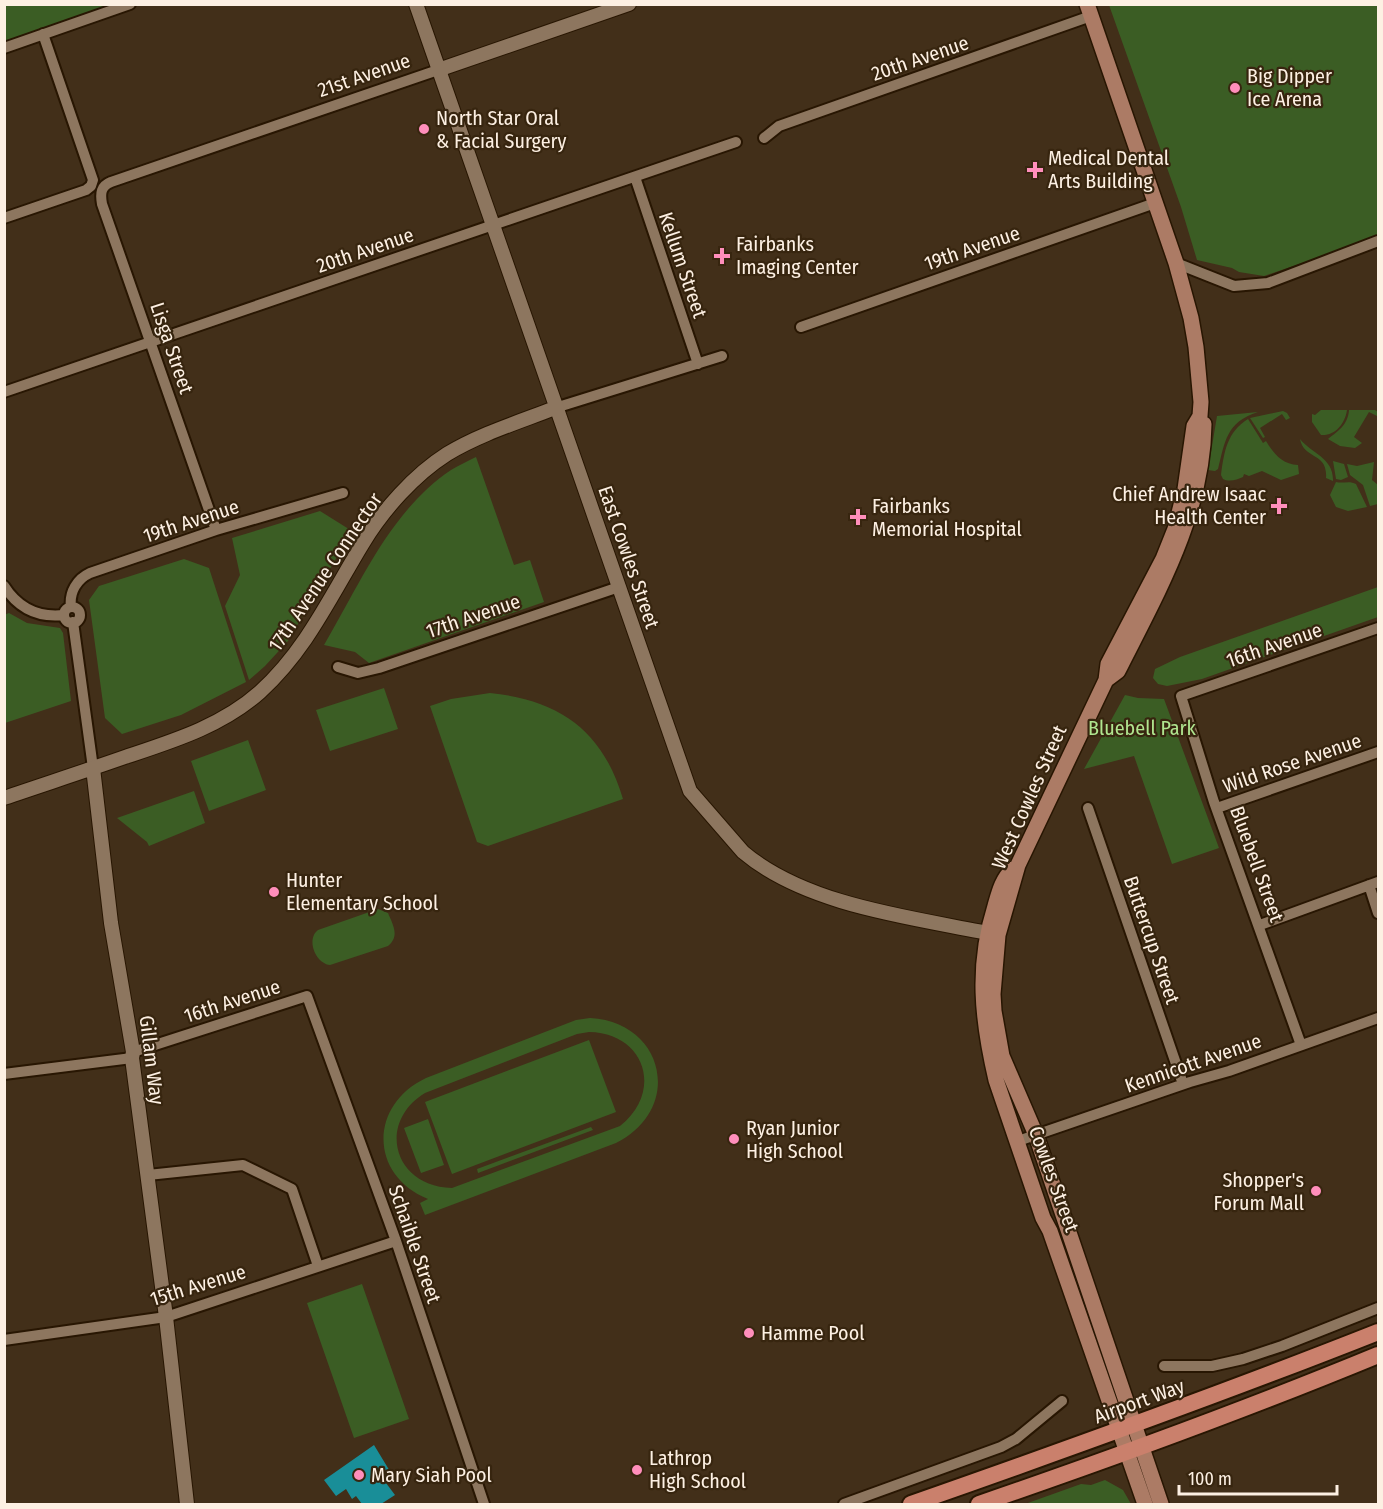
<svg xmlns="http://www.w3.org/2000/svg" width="1383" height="1509" viewBox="0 0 1383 1509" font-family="'Fira Sans Condensed',sans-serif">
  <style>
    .green { fill: #3b5d24; fill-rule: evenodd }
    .water { fill: #198e98 }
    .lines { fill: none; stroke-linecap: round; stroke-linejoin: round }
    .minor-casing { stroke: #281602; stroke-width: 14 }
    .tertiary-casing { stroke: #281602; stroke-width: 16 }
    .secondary-casing { stroke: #281602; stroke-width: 18 }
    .primary-casing { stroke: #281602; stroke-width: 20 }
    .minor { stroke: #8d765f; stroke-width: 10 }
    .tertiary { stroke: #8d765f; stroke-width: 14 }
    .secondary { stroke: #ac7b65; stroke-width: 15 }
    .primary { stroke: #ca806c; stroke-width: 16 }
    .poi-dot { fill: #ff8ebb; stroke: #37250f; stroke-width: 2 }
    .labels { text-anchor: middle; stroke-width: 4.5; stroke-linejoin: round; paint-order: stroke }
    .street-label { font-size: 20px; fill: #fdf0e3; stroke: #37250f }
    .poi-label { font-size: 20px; fill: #fdf0e3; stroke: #37250f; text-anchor: start }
    .park-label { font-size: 20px; fill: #b0e58f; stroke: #37250f }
  </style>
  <rect width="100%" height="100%" fill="#422f19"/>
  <!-- green -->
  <path class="green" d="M5,4L130,5L5,48Z
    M1109,5H1378V237L1264,276L1239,272L1232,268L1197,260L1181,207Z
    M1321,410H1347C1345,424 1335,436 1321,435L1312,422V414L1315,415Z
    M1349,410H1375L1378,412L1377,416L1369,412L1354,437L1362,443L1355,448L1340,446L1328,439C1338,431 1348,425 1349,410Z
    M1283,411L1287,413L1290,418L1286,420L1282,414L1260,428L1265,437L1263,438L1250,418Z
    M1258,412C1226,422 1225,442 1218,469L1215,471L1208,470L1217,416Z
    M1248,419L1263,443L1266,441C1274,454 1282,464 1298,465L1299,474L1281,480L1262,471L1249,476L1244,474L1243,477C1237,480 1229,482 1223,479L1221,475C1224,452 1227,432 1248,419Z
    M1300,439C1312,454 1334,458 1333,481L1326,478C1328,452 1304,460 1300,439Z
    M476,457L514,565L530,560L544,602L369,663L355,652L324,645C360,584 390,511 451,470C459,465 468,461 476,457Z
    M1333,461L1344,464L1348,477L1341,480L1336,479Z
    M1374,462L1372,480L1378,485V504L1370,506L1363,485L1350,475L1347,464L1357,466Z
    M1336,482C1343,484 1349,480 1356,484L1367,507L1348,511L1336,507L1330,495Z
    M320,511L352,531L288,641L265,666L249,680L225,606L240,575L232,538Z
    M184,559L209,568L246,682L181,715L122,734L105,718L89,600L99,586Z
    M1378,587V617L1202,679L1167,686L1158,684L1153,678L1155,669L1180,657Z
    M9,613L27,623L60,628L63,633L71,701L5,723L4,615Z
    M384,688L398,729L330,751L316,710Z
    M490,693C560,700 603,731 623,799L488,846L477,842L430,706L451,699Z
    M1125,695L1138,698L1164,699L1219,848L1172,864L1134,756L1084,769Z
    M248,740L266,790L209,811L191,761Z
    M194,791L205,823L149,846L147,842L117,818Z
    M378,909L388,913C393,925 400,936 388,946L330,965C315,963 306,939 318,930Z
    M590,1018C665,1022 684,1109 616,1143L425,1215L420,1203L428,1199C369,1175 369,1105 426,1078L576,1020ZM589,1032C645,1033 664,1091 620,1126L452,1188C394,1187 376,1123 425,1093L577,1034Z
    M589,1040L616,1112L452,1174L425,1102Z
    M428,1119L444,1165L421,1173L404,1128Z
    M591,1127L593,1130L478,1173L477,1169Z
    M362,1284L409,1419L354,1438L307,1303Z
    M1105,1480L1123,1490L1131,1504H1025L1081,1484L1091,1485Z"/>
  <!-- water -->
  <path class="water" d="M374,1445L391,1473L383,1479L395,1495L381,1504H362L356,1496L352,1499L346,1489L336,1496L324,1480Z"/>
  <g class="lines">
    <!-- minor casing -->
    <g class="minor-casing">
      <path id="minor" d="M4,48L130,4
        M764,138L779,126L1091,16
        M635,177L698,364
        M4,218L86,190L91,186L93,180L43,34
        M1176,263L1234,286L1268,283L1378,241
        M801,327L1155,203
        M4,392L736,142
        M555,408L722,356
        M216,530L102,204C100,193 101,186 111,182L438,70
        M4,586C18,608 38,618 64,615
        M71,607C69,592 77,579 90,573L216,530L343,493
        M64 615a8 8 0 1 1 16 0a8 8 0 1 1-16 0Z
        M73,622L93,768
        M338,667L358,673L379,668L619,587
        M1088,808L1183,1084
        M1217,808L1378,752
        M1369,885L1378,913
        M1260,925L1378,882
        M1301,1045L1214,802L1181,696L1378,628
        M133,1052L307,996L396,1241L484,1504
        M4,1074L132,1058
        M1018,1141L1190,1082L1229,1071L1378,1018
        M148,1175L243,1165L292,1189L318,1266
        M4,1340L166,1317L396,1241
        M1164,1366H1212L1243,1359L1282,1346L1378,1308
        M844,1504L1001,1447L1016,1439L1062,1401"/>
    </g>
    <!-- tertiary casing -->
    <g class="tertiary-casing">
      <path id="tertiary" d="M416,4L690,791L743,852C808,907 917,918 998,935
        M438,70L629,4
        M93,768L111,923L133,1052L132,1058L166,1317L187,1504
        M4,798C45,784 85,771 125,757C173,741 222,726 260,692C307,649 330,597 363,543C383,510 414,475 447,454C480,434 519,422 555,408"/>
    </g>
    <!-- secondary casing -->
    <g class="secondary-casing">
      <path id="secondary" d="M1087,4L1176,263L1191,318L1196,347L1201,402L1200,416L1194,426L1185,489L1175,529L1163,559L1108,664L1106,680L1018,865L998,935L993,994L994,1011L1002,1056L1036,1135L1161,1504
        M1106,680L1118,671C1157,593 1203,515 1204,424
        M1013,869C1002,879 999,892 995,906C976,966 982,1020 996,1080L1043,1218L1050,1231L1145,1504"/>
    </g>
    <!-- primary casing -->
    <g class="primary-casing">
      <path id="primary" d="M911,1504C1068,1449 1224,1393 1378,1332
        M979,1504C1113,1458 1247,1409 1378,1355"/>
    </g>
    <!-- minor -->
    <use href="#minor" class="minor"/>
    <!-- tertiary -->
    <use href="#tertiary" class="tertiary"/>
    <!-- secondary -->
    <use href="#secondary" class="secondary"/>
    <!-- primary -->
    <use href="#primary" class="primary"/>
  </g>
  <!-- markers -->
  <g class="poi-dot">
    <circle cx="1235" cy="88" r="6"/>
    <circle cx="424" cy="129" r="6"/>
    <path d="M1032 161h6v6h6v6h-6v6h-6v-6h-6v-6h6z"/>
    <path d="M719 247h6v6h6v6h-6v6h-6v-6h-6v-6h6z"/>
    <path d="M1276 497h6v6h6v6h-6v6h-6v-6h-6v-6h6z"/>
    <path d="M855 508h6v6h6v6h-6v6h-6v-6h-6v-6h6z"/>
    <circle cx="274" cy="892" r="6"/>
    <circle cx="734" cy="1139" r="6"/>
    <circle cx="1316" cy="1191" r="6"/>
    <circle cx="749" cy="1333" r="6"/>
    <circle cx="637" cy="1470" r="6"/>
    <circle cx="359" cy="1475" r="6"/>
  </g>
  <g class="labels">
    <!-- street labels -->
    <g class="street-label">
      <text transform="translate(920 58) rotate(-19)" y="7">20th Avenue</text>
      <text transform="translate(364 75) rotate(-19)" y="7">21st Avenue</text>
      <text transform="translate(972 248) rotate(-19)" y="7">19th Avenue</text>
      <text transform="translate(365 250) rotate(-19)" y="7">20th Avenue</text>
      <text transform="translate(683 265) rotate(71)" y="7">Kellum Street</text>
      <text transform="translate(172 348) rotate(71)" y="7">Lisga Street</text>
      <text transform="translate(191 521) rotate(-18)" y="7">19th Avenue</text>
      <text transform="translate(629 557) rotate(71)" y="7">East Cowles Street</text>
      <text transform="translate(325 572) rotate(-56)" y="7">17th Avenue Connector</text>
      <text transform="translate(473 616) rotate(-19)" y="7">17th Avenue</text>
      <text transform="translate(1274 645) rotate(-19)" y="7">16th Avenue</text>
      <text transform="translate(1292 763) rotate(-19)" y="7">Wild Rose Avenue</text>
      <text transform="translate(1029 797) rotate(-66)" y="7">West Cowles Street</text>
      <text transform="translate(1257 864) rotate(70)" y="7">Bluebell Street</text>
      <text transform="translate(1152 940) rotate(71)" y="7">Buttercup Street</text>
      <text transform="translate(232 1001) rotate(-18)" y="7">16th Avenue</text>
      <text transform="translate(152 1060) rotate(83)" y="7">Gillam Way</text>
      <text transform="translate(1193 1063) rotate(-19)" y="7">Kennicott Avenue</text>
      <text transform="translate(1054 1179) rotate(70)" y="7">Cowles Street</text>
      <text transform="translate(415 1244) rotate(71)" y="7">Schaible Street</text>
      <text transform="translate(198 1285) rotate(-17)" y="7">15th Avenue</text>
      <text transform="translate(1139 1401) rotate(-20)" y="7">Airport Way</text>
    </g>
    <!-- poi labels -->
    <g class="poi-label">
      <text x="1247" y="83">Big Dipper<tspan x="1247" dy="23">Ice Arena</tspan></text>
      <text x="436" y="125">North Star Oral<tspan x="436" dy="23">&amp; Facial Surgery</tspan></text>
      <text x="1048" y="165">Medical Dental<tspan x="1048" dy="23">Arts Building</tspan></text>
      <text x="736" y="251">Fairbanks<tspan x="736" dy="23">Imaging Center</tspan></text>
      <text x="1266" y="501" text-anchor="end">Chief Andrew Isaac<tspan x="1266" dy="23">Health Center</tspan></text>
      <text x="872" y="513">Fairbanks<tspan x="872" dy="23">Memorial Hospital</tspan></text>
      <text x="286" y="887">Hunter<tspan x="286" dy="23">Elementary School</tspan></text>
      <text x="746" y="1135">Ryan Junior<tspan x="746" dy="23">High School</tspan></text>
      <text x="1304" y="1187" text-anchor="end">Shopper's<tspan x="1304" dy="23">Forum Mall</tspan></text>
      <text x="761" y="1340">Hamme Pool</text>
      <text x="649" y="1465">Lathrop<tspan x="649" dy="23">High School</tspan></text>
      <text x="371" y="1482">Mary Siah Pool</text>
    </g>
    <!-- park labels -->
    <g class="park-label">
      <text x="1142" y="735">Bluebell Park</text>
    </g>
  </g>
  <!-- border -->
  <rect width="1383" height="1509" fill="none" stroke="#fdf0e3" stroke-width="12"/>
  <!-- scale -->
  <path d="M1179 1485v9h158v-9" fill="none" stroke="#fdf0e3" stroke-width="3"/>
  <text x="1188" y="1485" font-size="18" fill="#fdf0e3" stroke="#37250f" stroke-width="4.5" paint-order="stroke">100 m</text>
</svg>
